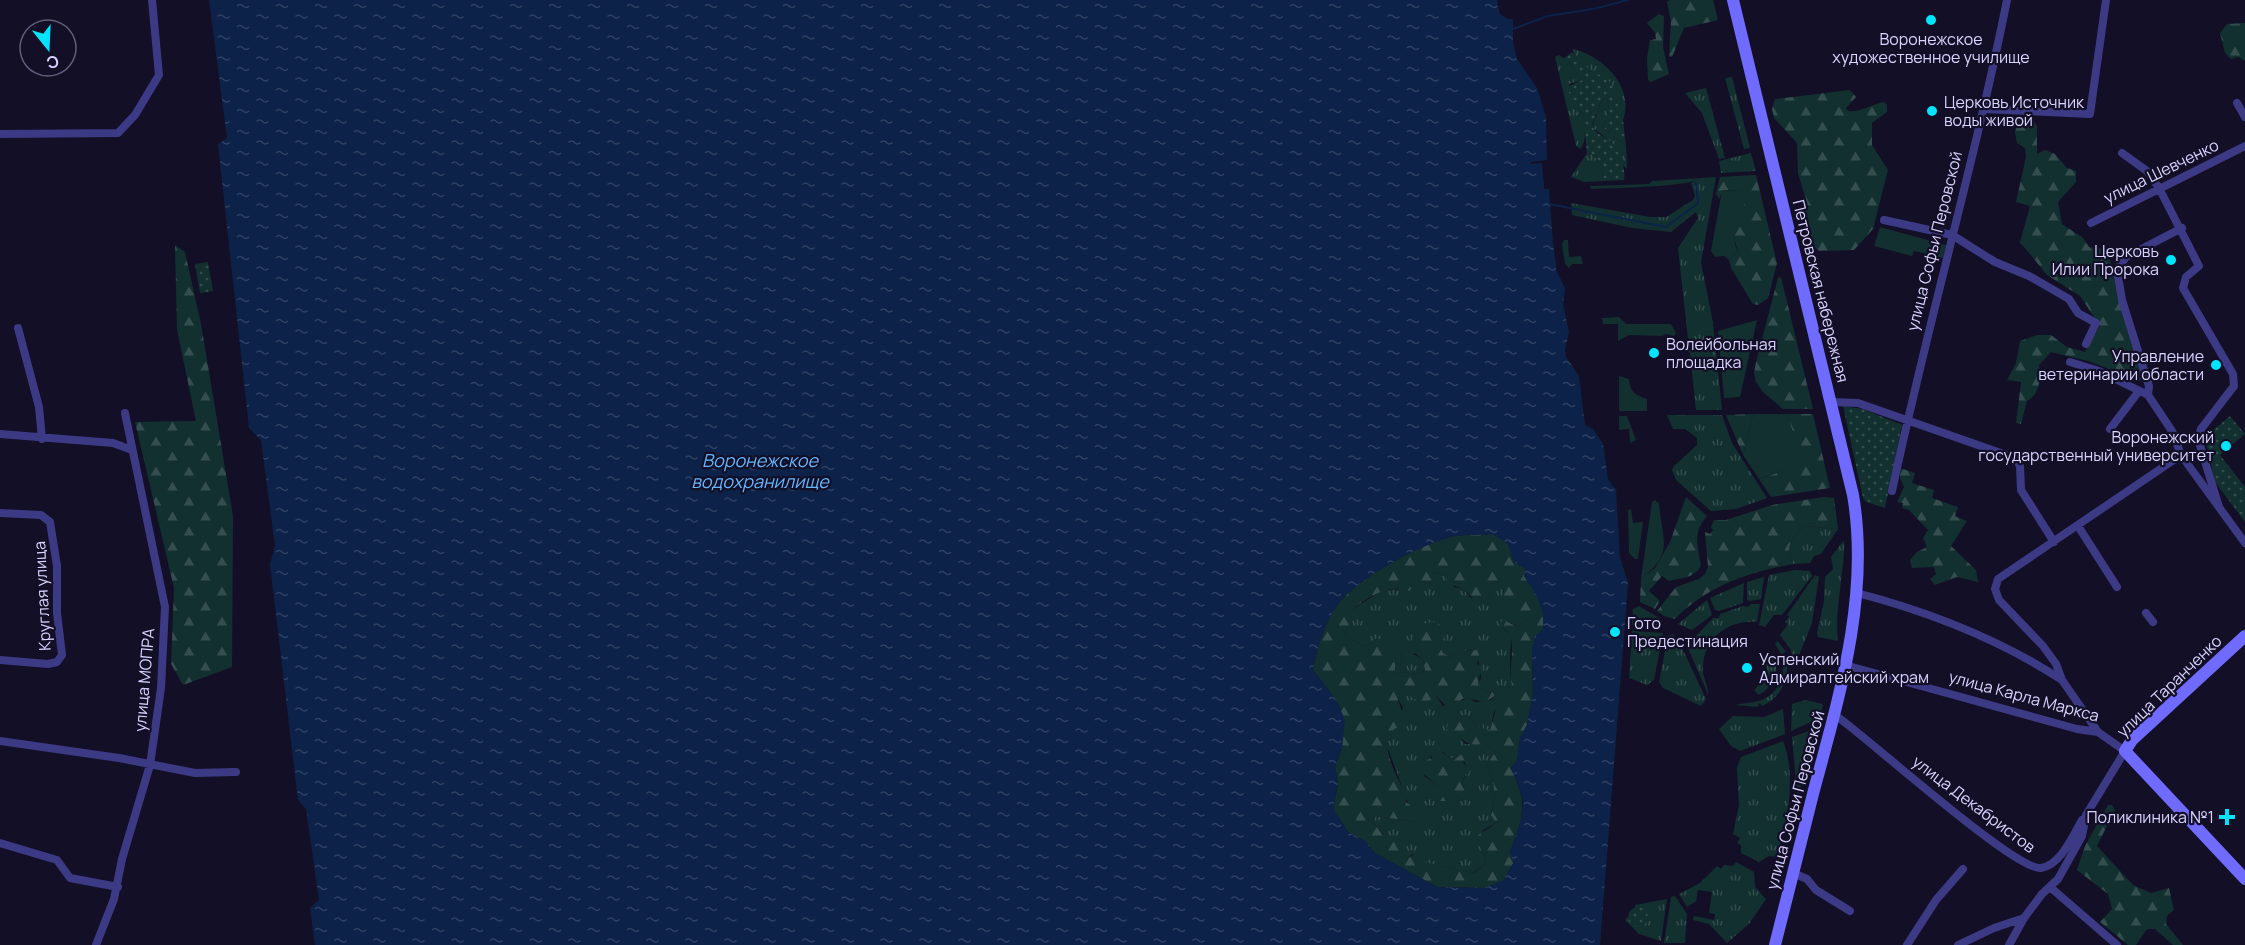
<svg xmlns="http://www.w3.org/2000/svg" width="2245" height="945" viewBox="0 0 2245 945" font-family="Manrope,sans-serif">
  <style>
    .grass { fill: url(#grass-tufts); fill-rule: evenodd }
    .forest { fill: url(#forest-firs); fill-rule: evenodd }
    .park { fill: url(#park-dots) }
    .garden { fill: #12302f }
    .water { fill: url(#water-ripples); fill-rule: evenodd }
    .pier { fill: #130f26 }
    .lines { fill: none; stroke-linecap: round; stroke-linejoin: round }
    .stream { stroke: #0c2248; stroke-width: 2 }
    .street { stroke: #3d3a85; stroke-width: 8 }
    .secondary { stroke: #6f6bff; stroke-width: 12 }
    .poi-dot { fill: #00e5ff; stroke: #130f26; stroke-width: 2 }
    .labels { text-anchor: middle; stroke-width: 4.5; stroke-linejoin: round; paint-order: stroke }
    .poi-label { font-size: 16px; fill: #d9d4ff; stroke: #130f26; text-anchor: start }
    .street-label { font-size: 16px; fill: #d9d4ff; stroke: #130f26 }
    .water-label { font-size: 18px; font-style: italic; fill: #62b6ff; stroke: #130f26 }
  </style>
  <defs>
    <pattern id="grass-tufts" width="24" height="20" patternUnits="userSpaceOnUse" patternTransform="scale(1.5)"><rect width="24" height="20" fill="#12302f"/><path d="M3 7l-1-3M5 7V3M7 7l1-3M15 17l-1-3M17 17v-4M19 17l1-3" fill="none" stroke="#344d4e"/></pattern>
    <pattern id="forest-firs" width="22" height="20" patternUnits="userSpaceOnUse" patternTransform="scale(1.5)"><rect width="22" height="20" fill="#12302f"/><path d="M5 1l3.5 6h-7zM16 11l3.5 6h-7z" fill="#344d4e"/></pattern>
    <pattern id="park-dots" width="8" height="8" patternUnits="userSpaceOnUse" patternTransform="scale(1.5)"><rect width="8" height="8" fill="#12302f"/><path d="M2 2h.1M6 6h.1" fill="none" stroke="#344d4e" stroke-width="1.8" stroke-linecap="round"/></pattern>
    <pattern id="water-ripples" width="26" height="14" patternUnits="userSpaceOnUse" patternTransform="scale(1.5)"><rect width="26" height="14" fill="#0c2248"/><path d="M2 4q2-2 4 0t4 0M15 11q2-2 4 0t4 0" fill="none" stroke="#2f4163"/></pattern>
  </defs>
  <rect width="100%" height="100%" fill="#130f26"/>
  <!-- grass -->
  <path class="grass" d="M1573,49C1603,56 1635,87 1623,120H1619C1618,94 1575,67 1573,49Z
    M1559,55L1569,62L1582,80L1569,84L1576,111L1583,113C1585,124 1587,140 1581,149L1576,146L1555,57Z
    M1732,77L1750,148L1744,149L1725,78Z
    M1706,88L1725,158L1719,159L1702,113L1685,93Z
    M1607,97L1609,110L1603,127L1626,146L1627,169L1621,163L1612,143L1592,127L1601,102Z
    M1587,153H1591L1600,162L1604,181L1584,182L1571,177Z
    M1751,153L1756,171L1721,173L1719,161Z
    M1716,177L1701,262L1713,323L1722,410H1696L1690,353L1684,346L1688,339L1678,248L1698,218L1696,212L1671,232L1632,228L1572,215L1571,203L1650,217H1666L1693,200L1695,196L1691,183L1701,178Z
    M1667,415H1722L1732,443L1767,498L1736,509L1711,511L1676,480L1672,470L1674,466L1697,445V438L1685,429H1673Z
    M1804,526L1838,529L1821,554L1814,556L1810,563L1793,564C1785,545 1791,539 1804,526Z
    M1844,540C1845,574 1834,607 1838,641L1818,637L1817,633L1824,601L1825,577L1833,569L1831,557Z
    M1795,570L1810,571L1812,576L1782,615H1774L1765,627L1759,625L1769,575Z
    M1433,572L1446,575L1454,587L1462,588L1471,598L1486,599L1495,587H1503L1504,594L1527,619L1518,627L1511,623L1502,627L1511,636C1511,655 1507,680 1516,695L1494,712L1490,731L1481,728L1466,715C1457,718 1449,719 1447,729L1457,734L1465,744L1485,743L1495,752L1486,766C1496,784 1496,795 1491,815L1496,823L1483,830L1479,845L1486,857L1484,865L1473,873L1426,863L1413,854L1406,859L1372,821L1376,816L1415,822L1387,746L1388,734L1403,708L1397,697L1398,687L1436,696L1443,706L1469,698L1475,702L1491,700L1495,695L1493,691L1485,692L1478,684L1481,678L1477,650L1459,651L1450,657L1443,653L1440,646L1413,654L1423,659L1425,671L1413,675L1405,672L1395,674V666L1402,660L1401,651L1377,638L1366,647L1344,635L1349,625L1348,612L1383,590L1403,589L1420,580L1428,584L1433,582L1430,575ZM1443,752L1454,760L1462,755L1467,769L1462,785L1465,791L1463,800L1453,793H1438V786L1424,776L1432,753Z
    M1815,575L1819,577L1812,623L1794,668L1791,650L1780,635L1788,624L1785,622L1789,617L1787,615Z
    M1764,577L1761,599L1750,601L1747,600V582Z
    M1744,583L1743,603L1719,611L1715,610L1710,598Z
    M1707,600L1712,615L1692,630L1678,624Z
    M1750,604H1760L1757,622C1727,619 1701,640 1703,672C1704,680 1709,689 1708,694L1687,646L1713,618H1719L1720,614L1743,606L1749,607Z
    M1639,606L1661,619L1659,627L1632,625L1633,609Z
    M1632,631L1663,633L1654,680L1647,685L1629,678Z
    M1673,634L1685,654L1706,699L1701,706L1663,688L1659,682L1668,636Z
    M1778,641L1785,651L1783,654L1786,655C1791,677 1781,698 1762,706L1759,703L1758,707L1735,705C1744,703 1753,703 1762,700C1785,690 1789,662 1775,644Z
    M1775,656C1779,673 1774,686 1759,695L1754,690L1768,676L1766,663Z
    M1805,700L1823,704L1820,718L1791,731L1792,704Z
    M1783,709L1785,734L1740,751L1731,746L1719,729L1733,716L1764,717Z
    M1817,728L1799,793L1797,794L1792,737Z
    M1783,741C1797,775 1787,823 1777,857L1769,856L1759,862L1741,853V845L1737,843L1740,838L1733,834L1739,805L1737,768L1741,757Z
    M1736,862L1754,872L1755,887L1766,899L1749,924L1727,943L1709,924L1693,920L1694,916L1714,920L1715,914L1709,913L1712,892L1698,890L1696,901L1687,907L1679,894L1700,883L1717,866L1721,869L1724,865L1733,866Z
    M1675,896L1687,914L1685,943H1664L1671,897Z
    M1667,899L1661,941L1639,934L1625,920L1628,917L1632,925L1644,910L1635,908V905Z"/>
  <!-- forest -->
  <path class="forest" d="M1670,0H1713L1718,20L1684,28L1672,57H1669L1671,21L1667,2Z
    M1659,14L1664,16L1663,47L1669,74L1651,82L1648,80L1647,58L1650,40L1656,39L1655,33L1647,23Z
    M2245,23V61L2238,57L2231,59L2225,53L2220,33L2227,24Z
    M1850,90L1856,97L1846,108L1848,111C1861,113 1871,104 1884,102L1887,105V112L1872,123V145L1888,170L1873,229L1854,250L1819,251L1807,240L1806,200L1798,173L1797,143L1774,118L1772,109L1775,99Z
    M2031,117L2037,126V154L2045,150L2055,154L2067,168L2076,171V182L2058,202L2062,224L2083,238L2089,247L2103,249L2110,260L2118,297L2143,378L2140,381L2088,361L2051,352L2039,365C2041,379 2040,394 2027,401L2021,424L2016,423L2021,382L2007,380L2016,363L2020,341L2037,335H2051L2067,347L2085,352L2100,326L2080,296L2047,275L2020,242L2030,206L2016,202L2026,157L2025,148L2017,143L2015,132L2018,118Z
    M1756,175L1777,263L1768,298L1758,305L1753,304L1731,268L1729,260L1738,252L1734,238C1738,213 1747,220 1740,191L1723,190L1719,199L1716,194L1720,177Z
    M175,245L185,252L201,324L233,516L232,667L183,685L171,664L174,588L135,422L196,421L177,330Z
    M1781,277L1813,409H1783L1763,392L1756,382L1754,373L1756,362L1778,278Z
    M1753,414L1743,455L1726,415Z
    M1787,414H1813L1830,488L1771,497L1759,479L1802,464Z
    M1900,468L1915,473L1912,483L1934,490L1932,498L1958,507L1955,516L1967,521L1951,546L1976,570L1978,582L1957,577L1935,585L1930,579L1936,574L1934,567L1912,568L1910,560L1917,552L1927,547L1923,538L1928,530L1909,510L1902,508L1903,503L1897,502L1904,487L1900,478Z
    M1686,497L1707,516C1693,531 1697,546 1701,565C1696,578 1681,578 1669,581L1662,576L1649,591L1660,601L1655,609L1640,602L1641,578L1655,568L1670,542Z
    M1824,497L1834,498L1838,529L1804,526C1791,539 1785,545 1793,564C1749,572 1707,586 1675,619L1664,616L1657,611L1676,587L1699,579L1705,574L1708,567L1705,532L1710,534L1713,530L1711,527L1714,520H1726L1772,505Z
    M1493,534L1508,544L1514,562L1526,569L1524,576L1540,599L1544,617L1543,629L1532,649L1533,693L1527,725L1520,738L1517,761L1511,768C1529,806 1523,815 1510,852L1514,862L1503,881L1484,888L1437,887L1375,853L1365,841L1348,832L1333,809L1338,783L1335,766L1342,749L1337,701L1313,670C1318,647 1324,621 1340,602C1360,577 1425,541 1456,536C1468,534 1481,535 1493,534ZM1433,572L1446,575L1448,584L1462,588L1478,603L1486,599L1495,587H1503L1504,594L1501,604L1514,618L1522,616L1527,619L1518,627L1503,620L1500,623C1502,629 1510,632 1511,638C1515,658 1505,677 1516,695L1505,697L1504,703L1497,706L1490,730L1481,728L1466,715C1457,718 1449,718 1447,729C1463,737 1466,749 1485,743L1495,752L1486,766C1496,784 1496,795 1491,815L1496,823L1477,836L1479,845L1486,857L1484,865L1474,873L1426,863L1421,851L1406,859V842L1383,834L1372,821L1376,816L1415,822L1420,818L1417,810L1406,802L1407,796C1397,778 1372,734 1401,726L1405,720L1397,697L1398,688L1406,690L1412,698L1426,703L1436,696L1450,710L1462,699C1475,697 1484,707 1495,695L1492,691L1485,692L1478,684L1481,669L1477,663L1480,657L1477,650L1459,651L1450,657L1443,653L1440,646L1444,638L1438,621L1416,625C1411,641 1407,650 1423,659L1425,671L1413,675L1405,672L1395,674V666L1402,660L1401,651L1391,643L1377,638L1366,647L1344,635L1349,625V612C1366,599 1387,583 1409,591L1420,580L1428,584L1433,582L1431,575Z
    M1431,745L1454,760L1462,754L1466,755L1467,759L1463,762L1470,773L1465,774L1462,785L1469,797L1467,800H1463L1453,793L1448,801H1436L1438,786L1421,772L1427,760L1432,758L1429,749Z
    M2108,805H2112L2115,810L2097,846L2133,885L2151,893L2169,888L2174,910L2167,916L2166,924L2183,945H2173L2155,929H2147L2136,945H2128L2100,922L2112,909L2108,894L2077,870L2085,846Z"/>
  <!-- park -->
  <path class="park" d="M1572,52C1600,88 1617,63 1619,120H1623L1626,146L1603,127L1609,110L1607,97L1601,102L1592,125C1596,136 1606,136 1613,144C1620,153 1626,168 1624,180L1604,181L1600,162L1591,153H1587L1583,113L1576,111L1567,87L1582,80L1569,62L1563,59Z
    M208,262L213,291L200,293L195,264Z
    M1843,406L1863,409L1902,425L1885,508L1866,502L1863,498Z
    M2230,416L2245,434L2220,455L2245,487V522L2215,482L2205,437Z
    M1628 917a10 10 0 1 1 20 0a10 10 0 1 1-20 0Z"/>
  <!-- garden -->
  <path class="garden" d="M1701,178C1692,187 1611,188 1591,189L1590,186L1649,184L1652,181Z
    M1722,190L1740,191L1744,201L1745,216C1735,226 1731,239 1738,252L1729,260L1724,256L1715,257L1711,251Z
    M1880,227L1946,245L1943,258L1914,251L1912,256L1874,246Z
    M1564,240H1568L1569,257L1581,256L1583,264H1572L1569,268L1565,264L1562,244Z
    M1619,317L1626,324H1671L1676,333L1674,336L1666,334L1662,336L1629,335L1618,341V324H1603L1602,318Z
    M1757,320L1740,397L1724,398L1718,331Z
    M1619,376L1629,379C1630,392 1635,395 1647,399V411H1619Z
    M1753,414H1787L1803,464L1759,479L1743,455Z
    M1619,416H1627L1636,440L1630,443L1629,429L1619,430Z
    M1655,500L1659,503C1661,537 1676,554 1641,578L1652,502Z
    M1631,509L1633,523L1643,522L1638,559H1635L1629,553L1628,510Z"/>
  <!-- water -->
  <path class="water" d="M209,0H1513V42L1517,59L1537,88L1546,117L1547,160L1531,162V164L1542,163L1544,189H1549L1553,243L1557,272L1565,288L1563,305L1569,332L1565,350L1566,357L1579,376L1585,425L1593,429L1603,444L1608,479L1616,490L1620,557L1628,583L1600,945H315L310,908L319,900L306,809L298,800L270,564L275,546L261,440L249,428L218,144L227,138ZM1493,534L1508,544L1514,562L1526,569L1524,576C1536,594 1545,607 1543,629L1535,636L1532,649L1533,693L1527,725L1520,738L1517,761L1511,768C1530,806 1523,815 1510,853L1514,862L1503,881L1484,888L1437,887L1375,853L1365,841L1348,832L1333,809L1338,783L1335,766L1342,749L1345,720L1337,701L1313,670C1318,647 1324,621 1340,602C1360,577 1425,541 1456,536C1468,534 1481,535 1493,534Z"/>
  <!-- pier -->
  <path class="pier" d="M1497,0H1516L1517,19H1508L1500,14Z"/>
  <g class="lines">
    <!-- stream -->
    <path class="stream" d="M1513,29L1548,16L1593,9L1628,0
      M1549,204L1666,227L1698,203L1696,183"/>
    <!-- street -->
    <path class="street" d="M2237,103L2245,117
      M1984,109L2090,114L2106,0
      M0,134L118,133L135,115L159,75L152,0
      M2122,153L2147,171L2159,188L2199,266L2186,277L2183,288L2233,374L2234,386L2201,429L2198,439L2219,507
      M1884,220L1952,235L1995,262L2029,276L2069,299L2078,313L2096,323L2086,344
      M2091,223L2245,146
      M18,328L39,407L42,439
      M2070,362L2099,371L2148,395L2172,431L2181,455L2245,543
      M2148,395L2149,386L2122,300L2117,270L2126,257L2182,228
      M1831,402L1858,403L2015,458L2020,466L2021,490L2054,542
      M2110,429L2139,391
      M0,434L113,443L132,450
      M1892,491C1927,326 1974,165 2007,0
      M0,513L41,515L50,522L57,566V613L62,655L57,662L48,664L0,660
      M2078,526L2117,587
      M1857,593C1930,612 1999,639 2062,680
      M2146,613L2153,622
      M1845,665L2077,729L2098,732L2125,751L2086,815L2082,836L2058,879L2042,894L2024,918L2009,945
      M1835,715C1867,737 2015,871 2041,868C2061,865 2073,835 2082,820
      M2098,732L2062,680L2056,664L2043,646L1999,600L1995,589L1998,579L2181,455
      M0,741L119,758L195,773L236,772
      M0,843L57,860L70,878L118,887
      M1793,873L1807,879L1816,890L1850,911
      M2050,887L2117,945
      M96,945L114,899L122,859L150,765L161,688L165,607L125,413
      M1907,945L1936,900L1963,869
      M1958,945L1994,928L2024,918"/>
    <!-- secondary -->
    <path class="secondary" d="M1733,0L1853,495C1870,594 1840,694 1814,790C1801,842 1788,893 1775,945
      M2245,636L2132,740L2125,751L2245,879"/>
  </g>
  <!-- markers -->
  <g class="poi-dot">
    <circle cx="1931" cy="20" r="6"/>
    <circle cx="1932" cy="111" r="6"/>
    <circle cx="2171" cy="260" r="6"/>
    <circle cx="1654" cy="353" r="6"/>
    <circle cx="2216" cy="365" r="6"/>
    <circle cx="2226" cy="446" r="6"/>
    <circle cx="1615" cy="632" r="6"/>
    <circle cx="1747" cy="668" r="6"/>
    <path d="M2224 808h6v6h6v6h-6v6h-6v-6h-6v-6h6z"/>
  </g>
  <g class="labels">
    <!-- poi labels -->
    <g class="poi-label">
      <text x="1931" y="45" text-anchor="middle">Воронежское<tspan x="1931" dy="18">художественное училище</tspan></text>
      <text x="1944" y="108">Церковь Источник<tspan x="1944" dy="18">воды живой</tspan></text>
      <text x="2159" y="257" text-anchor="end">Церковь<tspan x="2159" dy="18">Илии Пророка</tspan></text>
      <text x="1666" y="350">Волейбольная<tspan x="1666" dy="18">площадка</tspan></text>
      <text x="2204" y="362" text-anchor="end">Управление<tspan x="2204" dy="18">ветеринарии области</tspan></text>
      <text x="2214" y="443" text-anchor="end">Воронежский<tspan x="2214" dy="18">государственный университет</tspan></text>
      <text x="1627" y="629">Гото<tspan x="1627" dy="18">Предестинация</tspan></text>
      <text x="1759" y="665">Успенский<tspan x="1759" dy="18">Адмиралтейский храм</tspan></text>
      <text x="2214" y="823" text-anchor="end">Поликлиника №1</text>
    </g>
    <!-- street labels -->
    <g class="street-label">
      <text transform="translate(2161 171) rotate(-26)" y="6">улица Шевченко</text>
      <text transform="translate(1934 241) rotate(-76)" y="6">улица Софьи Перовской</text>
      <text transform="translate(1821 291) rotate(76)" y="6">Петровская набережная</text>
      <text transform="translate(42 596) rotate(-93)" y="6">Круглая улица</text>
      <text transform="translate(144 680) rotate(-85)" y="6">улица МОПРА</text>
      <text transform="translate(2169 686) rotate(-44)" y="6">улица Таранченко</text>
      <text transform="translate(2024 696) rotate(15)" y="6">улица Карла Маркса</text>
      <text transform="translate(1795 800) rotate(-75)" y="6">улица Софьи Перовской</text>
      <text transform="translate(1974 804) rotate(37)" y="6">улица Декабристов</text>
    </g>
    <!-- water labels -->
    <g class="water-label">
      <text x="760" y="467">Воронежское<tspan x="760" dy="21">водохранилище</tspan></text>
    </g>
  </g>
  <!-- north arrow -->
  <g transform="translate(48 48) rotate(162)"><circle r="28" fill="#130f26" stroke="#625e7d" stroke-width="1.5"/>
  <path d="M0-4.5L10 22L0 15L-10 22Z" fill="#00e5ff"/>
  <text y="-9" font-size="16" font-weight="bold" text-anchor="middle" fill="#d9d4ff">С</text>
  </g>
</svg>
